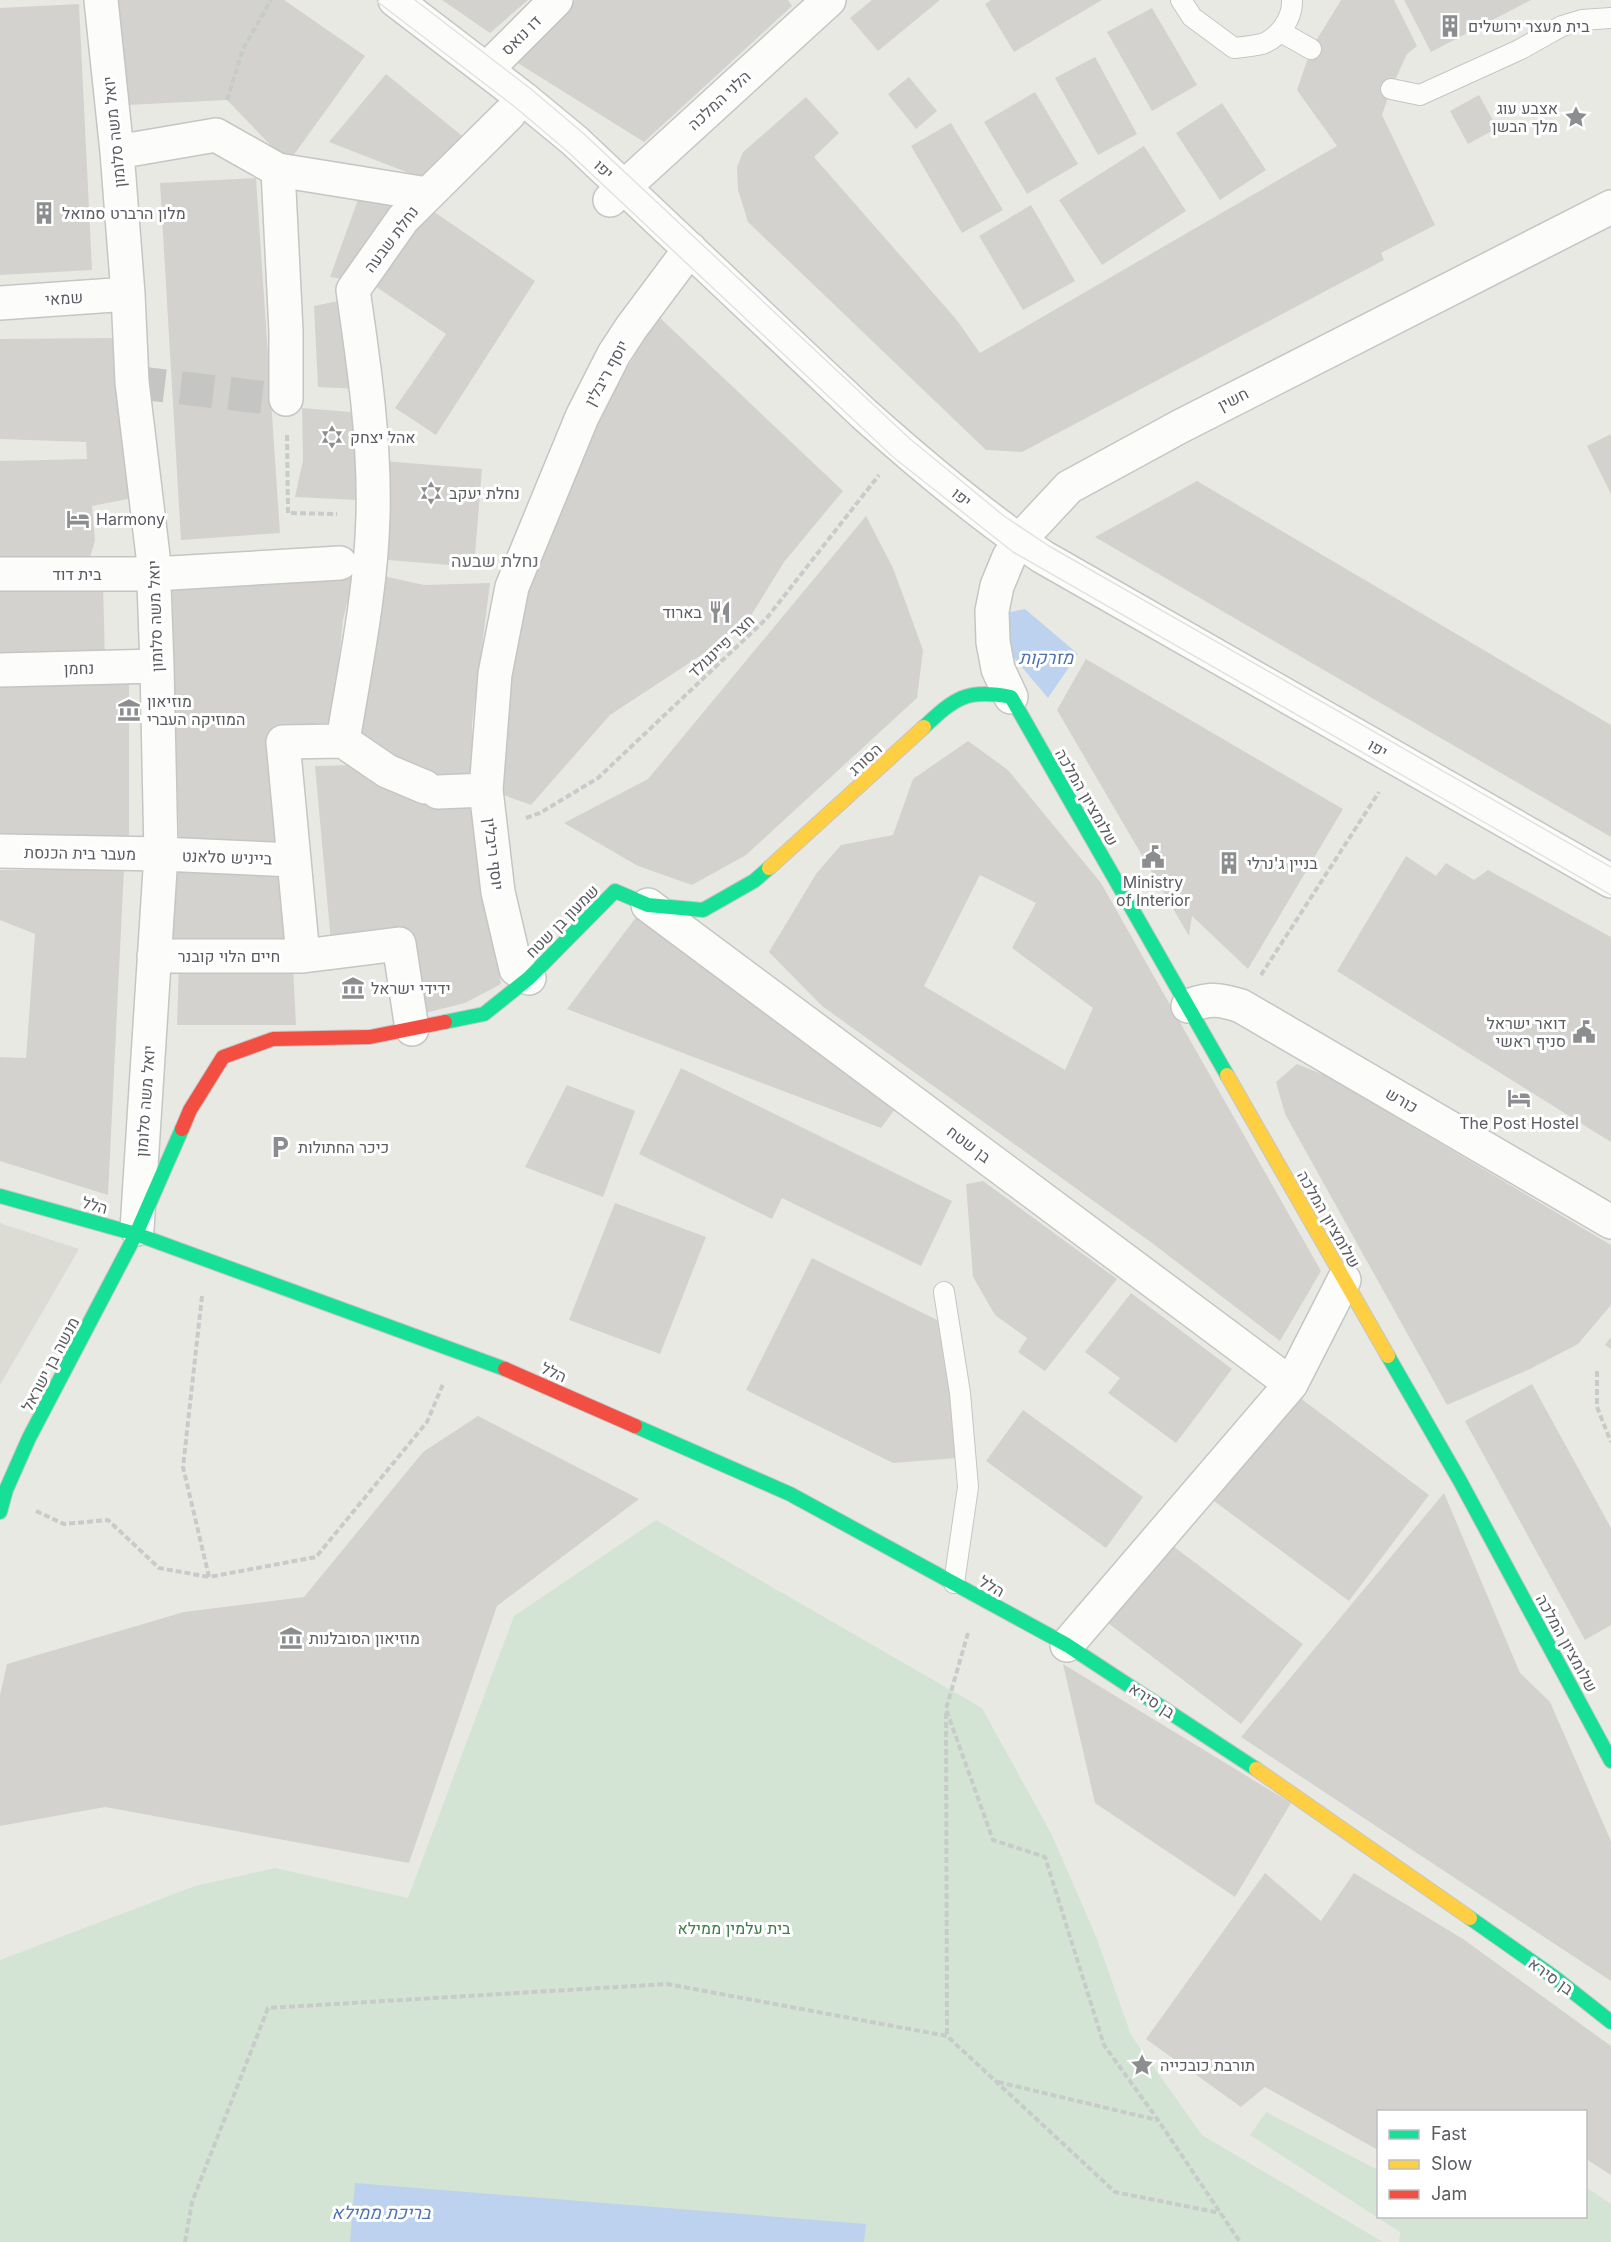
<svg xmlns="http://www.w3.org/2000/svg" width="1611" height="2242" viewBox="0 0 1611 2242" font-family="Inter,Heebo,sans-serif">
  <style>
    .education { fill: #dcdbd4 }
    .green { fill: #d3e4d4 }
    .water { fill: #bdd2ee }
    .building { fill: #d3d2cf; fill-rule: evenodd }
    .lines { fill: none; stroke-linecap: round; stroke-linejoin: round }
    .street-tunnel { stroke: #c5c6c3; stroke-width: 33; stroke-dasharray: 33 16; stroke-linecap: butt }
    .lane-casing { stroke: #c5c5c5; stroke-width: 22 }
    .street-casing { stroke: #c5c5c5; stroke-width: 36 }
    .fast-casing { stroke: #c5c6c6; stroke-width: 16 }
    .slow-casing { stroke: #c5c6c6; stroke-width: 16 }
    .jam-casing { stroke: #c5c6c6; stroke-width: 16 }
    .path { stroke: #c7cbc9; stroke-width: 4; stroke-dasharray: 6 3; stroke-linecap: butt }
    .lane { stroke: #fcfcfb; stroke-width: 20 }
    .street { stroke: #fcfcfb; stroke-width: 33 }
    .fast { stroke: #16e098; stroke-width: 14 }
    .slow { stroke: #ffcf43; stroke-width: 14 }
    .jam { stroke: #f24e42; stroke-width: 14 }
    .tram { stroke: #e1e2e1; stroke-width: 1.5 }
    .labels { text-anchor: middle; stroke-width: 6; stroke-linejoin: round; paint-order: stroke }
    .poi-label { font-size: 16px; fill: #5a5c61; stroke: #fff; text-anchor: start }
    .street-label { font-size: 16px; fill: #5a5c61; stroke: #fff }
    .park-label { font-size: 16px; fill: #3f7b4a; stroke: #fff }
    .neighbourhood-label { font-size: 18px; fill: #6b6e72; stroke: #fff }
    .water-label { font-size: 18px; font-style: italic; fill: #5172b2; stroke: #fff }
  </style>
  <rect width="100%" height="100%" fill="#e9e9e4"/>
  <!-- education -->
  <path class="education" d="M0,1223L79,1249L0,1385Z"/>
  <!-- green -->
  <path class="green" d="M656,1520L982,1708L1052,1835L1097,1939L1131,2035L1202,2135L1383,2242H0V1960L195,1886L275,1868L408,1898L514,1616Z
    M1266,2112L1378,2170V2216H1586V2187L1611,2204V2242H1399L1400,2232L1250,2135Z"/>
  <!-- water -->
  <path class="water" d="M1025,609L1078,654L1048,698L980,618Z
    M355,2183L866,2224L864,2242H350Z"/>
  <!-- building -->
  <path class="building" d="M112,0H284L365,56L288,163L227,100L127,105Z
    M442,0H528L490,33Z
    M575,0H788L792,6L644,142L513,60Z
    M872,0H940L878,51L850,18Z
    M991,0H1102L1014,52L985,4Z
    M1341,0H1394L1417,46L1407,54L1391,89L1382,115L1435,225L1381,253L1384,260L1022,452L986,450L748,222L738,190L737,167L743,152L806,97L839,133L814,157L956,319L980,353L1337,146L1297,90L1311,49Z
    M1404,0H1531L1431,52Z
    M79,4L92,270L0,275V8Z
    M1152,8L1197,85L1152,111L1107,32Z
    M1095,57L1137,134L1098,155L1055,78Z
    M386,74L466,139L427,180L329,142Z
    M909,77L937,111L916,129L888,94Z
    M1035,92L1078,164L1027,194L984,122Z
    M1479,95L1497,128L1468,144L1450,111Z
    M1222,103L1266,170L1220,200L1176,133Z
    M951,123L1003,210L962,233L911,146Z
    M1144,146L1186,211L1102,265L1059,200Z
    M256,178L280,533L181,540L160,183Z
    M360,194L407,201L343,279L330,277Z
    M1031,205L1075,281L1023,310L979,236Z
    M427,207L535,281L436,435L395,408L446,334L372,284Z
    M343,300L358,389L318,387L314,306Z
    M658,316L843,491L784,562L744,627L610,715L531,805L498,793L510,668L536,558L605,405Z
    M113,338L133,498L92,506L95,540L89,561L0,562V461L87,459L86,442L0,439V339Z
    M302,408L363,413L358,500L295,497L303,460Z
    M1611,434V494L1587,446Z
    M384,461L482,469L474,567L376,559Z
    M1197,481L1611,725V837L1095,537Z
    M866,516L893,568L923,650L917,698L746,855L692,885L638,866L564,823L648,779Z
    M379,575L424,585L490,583L472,724V748L476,828L501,984L465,1003L417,1015L403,934L331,942L315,766L353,765Z
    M353,577L343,620L332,728L271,733L278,848L179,844L172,587Z
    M103,584L105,660L0,662V586Z
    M1086,659L1343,809L1248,969L1192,916L1189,936L1057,710Z
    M0,675H129V847H0Z
    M968,741L1008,770L1101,883L1321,1271L1280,1341L1152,1243L822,1006L769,952L816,874L841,845L893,835L913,779ZM980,875L1036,903L1012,948L1093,1008L1065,1070L924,986Z
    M1406,856L1436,876L1446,863L1474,880L1488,870L1611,937V1142L1337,971Z
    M175,861L284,866L292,944L172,947Z
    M124,869L108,1195L0,1161V1057L26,1058L35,934L0,920V870Z
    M637,916L895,1109L881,1128L567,1009Z
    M179,964L293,966L296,1025H177Z
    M1297,1064L1327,1076L1611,1245V1305L1578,1344L1530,1369L1447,1405L1285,1114L1276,1082Z
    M681,1068L952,1201L921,1266L782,1198L772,1219L639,1154Z
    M567,1085L635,1111L603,1197L525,1167Z
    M983,1181L1117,1279L1045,1371L1018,1352L1027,1338L995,1315L973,1277L966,1184Z
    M615,1203L706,1237L660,1354L569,1320Z
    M812,1258L947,1325L957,1458L893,1463L746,1390Z
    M1131,1293L1232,1369L1176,1443L1108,1393L1120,1378L1085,1352Z
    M1611,1337V1349L1605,1345Z
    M1532,1384L1611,1528V1625L1585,1640L1465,1421Z
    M1291,1391L1429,1495L1349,1601L1210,1498Z
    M1023,1410L1143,1497L1106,1548L986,1461Z
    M478,1416L639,1499L497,1606L409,1863L105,1807L0,1826V1695L7,1664L184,1612L304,1597L423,1452Z
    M1444,1493L1520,1673L1550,1702L1611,1841V1981L1241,1737Z
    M1165,1540L1303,1644L1241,1724L1104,1620Z
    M1063,1664L1291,1803L1235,1897L1095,1803Z
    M1265,1873L1321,1921L1354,1873L1463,1939L1611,2046V2175L1586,2159V2112H1378V2150L1265,2087L1241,2107L1146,2039Z"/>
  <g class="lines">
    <!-- street-tunnel -->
    <path class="street-tunnel" d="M132,382L276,399"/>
    <!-- lane casing -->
    <g class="lane-casing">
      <path id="lane" d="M1181,0L1192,17L1234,48C1243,47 1253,46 1262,44C1279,38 1293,18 1292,0
        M1281,32L1311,49
        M1391,89L1420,95L1519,50L1562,26L1582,20L1611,18
        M944,1292L960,1393L968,1487L954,1583"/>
    </g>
    <!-- street casing -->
    <g class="street-casing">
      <path id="street" d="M101,0L117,152L128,294L132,382L153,556L157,666L161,854L137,1229
        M395,0L523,98L575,141L864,414C921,465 979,514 1043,557L1611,881
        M487,69L556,0
        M117,152L216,135L278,170L427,194
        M278,170L286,331V399
        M610,200L829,0
        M0,303L128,294
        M0,574H154L340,563
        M0,670L157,666
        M1011,697L998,669L993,642L992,611L997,586L1009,557L1027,532L1069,487L1181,426L1611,207
        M343,741L283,742L303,956L399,944L412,1029
        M425,787L387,771L343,741C355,667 371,592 373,516C375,440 364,365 353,290L403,219L509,114
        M438,792L486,790
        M0,851L161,854L294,860
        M648,905L1291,1384
        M154,956H303
        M529,978L516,969L498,892L486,790L495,674L512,587L582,417L614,354L631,328L690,249
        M1188,1006C1210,998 1219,999 1241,1006L1611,1222
        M1067,1645L1291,1384L1344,1280"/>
    </g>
    <!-- fast casing -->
    <g class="fast-casing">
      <path id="fast" d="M924,727C955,698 967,688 1011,697L1227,1075
        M445,1022L484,1014L529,978L615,891L648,905L703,910L754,881L769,868
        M0,1196L136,1234L505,1369
        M1388,1356L1460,1481L1611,1761
        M635,1426L790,1494L1067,1645L1256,1769
        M0,1512L6,1490L29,1438L136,1234L182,1129
        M1470,1918L1554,1977L1611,2022"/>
    </g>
    <!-- slow casing -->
    <g class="slow-casing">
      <path id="slow" d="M769,868L924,727
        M1227,1075L1388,1356
        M1256,1769L1470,1918"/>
    </g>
    <!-- jam casing -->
    <g class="jam-casing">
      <path id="jam" d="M182,1129L190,1110L223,1057L273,1039L370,1037L445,1022
        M505,1369L635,1426"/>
    </g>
    <!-- path -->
    <path class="path" d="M227,100L243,49L271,0
      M287,435L288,513L337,514
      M526,818L540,813L598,778L766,619L879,475
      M1261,975L1379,792
      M202,1296L183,1467L209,1577L316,1557L427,1422L443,1384
      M1597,1371V1407L1611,1442
      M36,1511L64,1524L108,1520L159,1568L209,1577
      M968,1633L946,1709L993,1840L1045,1857L1104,2045L1158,2120L1240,2242
      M946,1713L947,2036
      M998,2082L1157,2120
      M185,2242L192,2202L268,2008L667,1984L947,2036L1115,2192L1220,2213"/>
    <!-- lane -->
    <use href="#lane" class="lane"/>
    <!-- street -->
    <use href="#street" class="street"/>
    <!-- fast -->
    <use href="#fast" class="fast"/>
    <!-- slow -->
    <use href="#slow" class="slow"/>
    <!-- jam -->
    <use href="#jam" class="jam"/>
    <!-- tram -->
    <path class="tram" d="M375,0L515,107L567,151L893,457L1013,552L1611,895
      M415,0L531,89L583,133L909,438L1004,516L1049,546L1611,867"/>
  </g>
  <!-- icons -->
  <defs>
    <g id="building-bare" transform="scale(1.8)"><path d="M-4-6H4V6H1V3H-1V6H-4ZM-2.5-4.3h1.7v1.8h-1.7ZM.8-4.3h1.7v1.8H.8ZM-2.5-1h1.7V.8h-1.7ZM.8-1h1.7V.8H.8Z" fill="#8c8d8f" stroke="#fff" stroke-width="2.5" paint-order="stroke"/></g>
    <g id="sight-bare" transform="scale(1.8)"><path d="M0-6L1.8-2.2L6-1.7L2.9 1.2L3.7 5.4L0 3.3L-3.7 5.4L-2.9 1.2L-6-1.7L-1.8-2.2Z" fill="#8c8d8f" stroke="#fff" stroke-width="2.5" paint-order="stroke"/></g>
    <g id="synagogue-bare" transform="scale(1.8)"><path d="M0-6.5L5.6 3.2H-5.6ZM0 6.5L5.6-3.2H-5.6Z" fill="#8c8d8f" stroke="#fff" stroke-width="2.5" paint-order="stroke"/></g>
    <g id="hotel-bare" transform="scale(1.8)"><path d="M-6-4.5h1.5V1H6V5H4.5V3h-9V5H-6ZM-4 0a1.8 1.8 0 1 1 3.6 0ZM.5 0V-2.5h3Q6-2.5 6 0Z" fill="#8c8d8f" stroke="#fff" stroke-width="2.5" paint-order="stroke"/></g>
    <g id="restaurant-bare" transform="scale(1.8)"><path d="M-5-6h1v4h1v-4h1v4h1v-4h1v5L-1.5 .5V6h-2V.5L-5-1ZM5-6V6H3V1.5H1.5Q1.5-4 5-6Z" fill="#8c8d8f" stroke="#fff" stroke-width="2.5" paint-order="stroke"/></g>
    <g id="museum-bare" transform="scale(1.8)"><path d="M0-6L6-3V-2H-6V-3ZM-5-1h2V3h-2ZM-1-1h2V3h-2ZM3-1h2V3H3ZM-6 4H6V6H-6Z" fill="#8c8d8f" stroke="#fff" stroke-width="2.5" paint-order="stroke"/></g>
    <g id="civic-bare" transform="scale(1.8)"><path d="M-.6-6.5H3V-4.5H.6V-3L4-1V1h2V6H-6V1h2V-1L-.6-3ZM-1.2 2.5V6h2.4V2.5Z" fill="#8c8d8f" stroke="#fff" stroke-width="2.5" paint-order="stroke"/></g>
    <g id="parking-bare" transform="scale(1.8)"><path d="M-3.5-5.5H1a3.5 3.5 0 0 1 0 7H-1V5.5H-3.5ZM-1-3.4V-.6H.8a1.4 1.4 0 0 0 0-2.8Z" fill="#8c8d8f" stroke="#fff" stroke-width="2.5" paint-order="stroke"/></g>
  </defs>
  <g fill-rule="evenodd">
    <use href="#building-bare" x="1450" y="26"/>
    <use href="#sight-bare" x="1576" y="117"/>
    <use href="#building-bare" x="44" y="213"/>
    <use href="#synagogue-bare" x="332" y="437"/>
    <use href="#synagogue-bare" x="431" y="493"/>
    <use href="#hotel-bare" x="78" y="519"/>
    <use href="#restaurant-bare" x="720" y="612"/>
    <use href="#museum-bare" x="129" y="710"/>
    <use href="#civic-bare" x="1153" y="857"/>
    <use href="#building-bare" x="1229" y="863"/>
    <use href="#museum-bare" x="353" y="988"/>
    <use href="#civic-bare" x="1584" y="1032"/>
    <use href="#hotel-bare" x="1519" y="1098"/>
    <use href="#parking-bare" x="280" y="1147"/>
    <use href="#museum-bare" x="291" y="1638"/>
    <use href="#sight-bare" x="1142" y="2065"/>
  </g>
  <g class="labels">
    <!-- poi labels -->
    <g class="poi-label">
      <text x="1468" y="32">בית מעצר ירושלים</text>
      <text x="1558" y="114" text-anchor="end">אצבע עוג<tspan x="1558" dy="18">מלך הבשן</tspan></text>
      <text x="62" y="219">מלון הרברט סמואל</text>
      <text x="350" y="443">אהל יצחק</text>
      <text x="449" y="499">נחלת יעקב</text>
      <text x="96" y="525">Harmony</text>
      <text x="702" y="618" text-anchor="end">בארוד</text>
      <text x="147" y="707">מוזיאון<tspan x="147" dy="18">המוזיקה העברי</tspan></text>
      <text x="1247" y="869">בניין ג'נרלי</text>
      <text x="1153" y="888" text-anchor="middle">Ministry<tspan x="1153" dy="18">of Interior</tspan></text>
      <text x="371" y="994">ידידי ישראל</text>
      <text x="1566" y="1029" text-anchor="end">דואר ישראל<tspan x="1566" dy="18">סניף ראשי</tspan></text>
      <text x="1519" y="1129" text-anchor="middle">The Post Hostel</text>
      <text x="298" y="1153">כיכר החתולות</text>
      <text x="309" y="1644">מוזיאון הסובלנות</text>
      <text x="1160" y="2071">תורבת כובכייה</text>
    </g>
    <!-- street labels -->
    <g class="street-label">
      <text transform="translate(521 35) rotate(-45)" y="6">דו נואס</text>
      <text transform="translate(719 100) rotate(-43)" y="6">הלני המלכה</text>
      <text transform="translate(114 132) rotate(-96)" y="6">יואל משה סלומון</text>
      <text transform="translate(604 169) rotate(43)" y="6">יפו</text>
      <text transform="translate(391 239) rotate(-53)" y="6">נחלת שבעה</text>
      <text transform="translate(64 298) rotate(-4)" y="6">שמאי</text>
      <text transform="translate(606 373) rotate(-61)" y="6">יוסף ריבלין</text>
      <text transform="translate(1233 399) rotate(-27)" y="6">חשין</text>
      <text transform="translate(962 497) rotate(39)" y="6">יפו</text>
      <text x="77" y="580">בית דוד</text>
      <text transform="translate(155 616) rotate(-92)" y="6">יואל משה סלומון</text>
      <text transform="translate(721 646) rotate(-43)" y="6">חצר פיינגולד</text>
      <text transform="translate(79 668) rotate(-1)" y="6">נחמן</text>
      <text transform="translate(1378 748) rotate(30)" y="6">יפו</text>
      <text transform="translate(865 759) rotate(-43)" y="6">הסורג</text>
      <text transform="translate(1087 797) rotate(60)" y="6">שלומציון המלכה</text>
      <text transform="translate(80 853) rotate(1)" y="6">מעבר בית הכנסת</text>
      <text transform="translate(494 854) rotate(83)" y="6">יוסף ריבלין</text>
      <text transform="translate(227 857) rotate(2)" y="6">בייניש סלאנט</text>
      <text transform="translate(562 921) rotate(-45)" y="6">שמעון בן שטח</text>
      <text x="229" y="962">חיים הלוי קובנר</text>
      <text transform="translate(1402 1100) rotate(30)" y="6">כורש</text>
      <text transform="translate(145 1101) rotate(-86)" y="6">יואל משה סלומון</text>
      <text transform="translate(969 1144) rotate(37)" y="6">בן שטח</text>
      <text transform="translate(95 1205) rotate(15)" y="6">הלל</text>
      <text transform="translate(1329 1219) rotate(60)" y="6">שלומציון המלכה</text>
      <text transform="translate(50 1364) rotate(-62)" y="6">מנשה בן ישראל</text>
      <text transform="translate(554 1372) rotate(24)" y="6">הלל</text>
      <text transform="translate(992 1586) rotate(29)" y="6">הלל</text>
      <text transform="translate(1567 1643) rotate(61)" y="6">שלומציון המלכה</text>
      <text transform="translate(1152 1700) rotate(33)" y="6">בן סירא</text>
      <text transform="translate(1551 1976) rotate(36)" y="6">בן סירא</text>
    </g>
    <!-- park labels -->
    <g class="park-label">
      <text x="734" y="1934">בית עלמין ממילא</text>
    </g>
    <!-- neighbourhood labels -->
    <g class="neighbourhood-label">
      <text x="495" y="567">נחלת שבעה</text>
    </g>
    <!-- water labels -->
    <g class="water-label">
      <text x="1046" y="664">מזרקות</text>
      <text x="381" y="2219">בריכת ממילא</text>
    </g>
  </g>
  <!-- legend -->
  <rect x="1377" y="2110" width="210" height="108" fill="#ffffff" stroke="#bdbec0" stroke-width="1.5"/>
  <rect x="1389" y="2130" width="30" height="9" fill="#16e098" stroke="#bdbec0" stroke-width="1.5"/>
  <text x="1431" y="2140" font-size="18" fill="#5a5c61">Fast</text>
  <rect x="1389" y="2160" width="30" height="9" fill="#ffcf43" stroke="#bdbec0" stroke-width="1.5"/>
  <text x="1431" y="2170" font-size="18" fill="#5a5c61">Slow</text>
  <rect x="1389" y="2190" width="30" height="9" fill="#f24e42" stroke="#bdbec0" stroke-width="1.5"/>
  <text x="1431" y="2200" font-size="18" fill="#5a5c61">Jam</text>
</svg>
